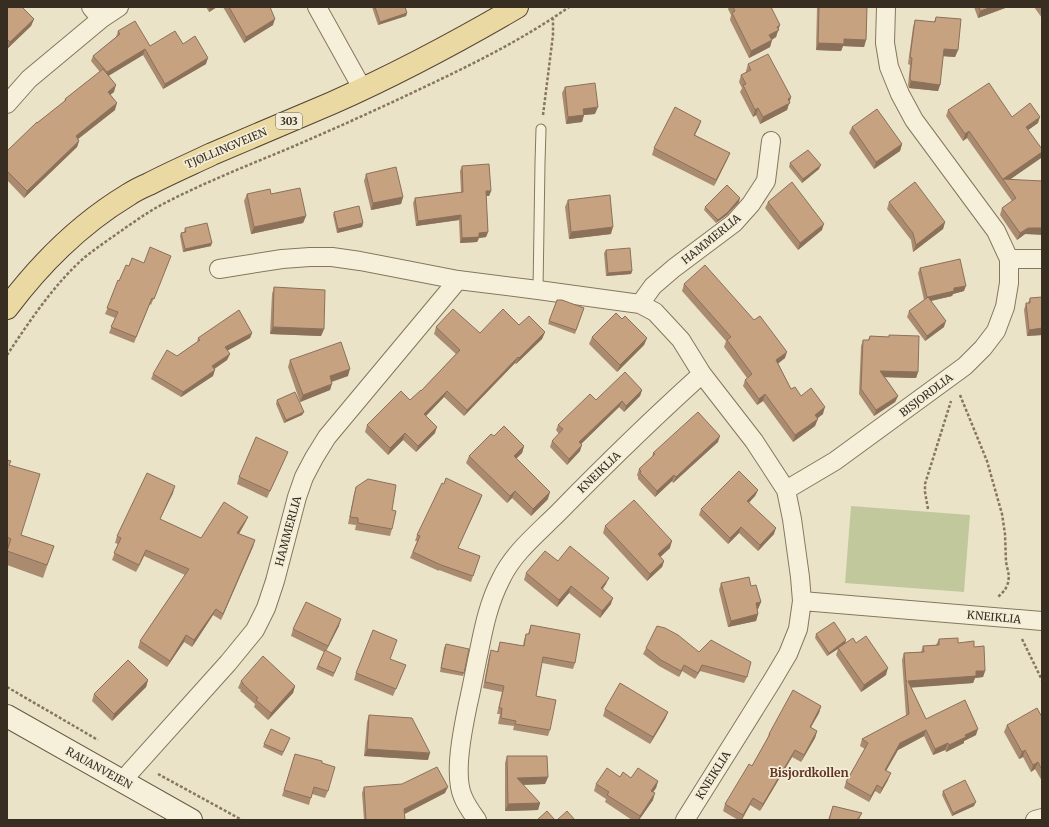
<svg xmlns="http://www.w3.org/2000/svg" width="1049" height="827" viewBox="0 0 1049 827" font-family="Merriweather,serif">
  <style>
    .green { fill: #c1c99c }
    .lines { fill: none; stroke-linecap: round; stroke-linejoin: round }
    .service-casing { stroke: #86765e; stroke-width: 11 }
    .minor-casing { stroke: #86765e; stroke-width: 20 }
    .secondary-casing { stroke: #685741; stroke-width: 24 }
    .primary-casing { stroke: #544432; stroke-width: 24 }
    .path { stroke: #86765e; stroke-width: 2.5; stroke-dasharray: 3 2; stroke-linecap: butt }
    .service { stroke: #f6f0db; stroke-width: 9 }
    .minor { stroke: #f6f0db; stroke-width: 18 }
    .secondary { stroke: #f6f0db; stroke-width: 22 }
    .primary { stroke: #ebd9a3; stroke-width: 22 }
    .wall { fill: #aa8b6f }
    .shaded-wall { fill: #8b715a }
    .building { fill: #c6a281; stroke: #8b715a }
    .labels { text-anchor: middle; stroke-width: 3.5; stroke-linejoin: round; paint-order: stroke }
    .shield { fill: #f3edd7; stroke: #6f6758; stroke-width: 1 }
    .shield-label { font-size: 10px; font-weight: bold; fill: #372d21 }
    .street-label { font-size: 11px; fill: #372d21; stroke: #f3edd7 }
    .neighbourhood-label { font-size: 12px; font-weight: bold; fill: #613423; stroke: #f3edd7 }
  </style>
  <rect width="100%" height="100%" fill="#ebe3c8"/>
  <!-- green -->
  <path class="green" d="M851,506L970,515L964,592L845,583Z"/>
  <g class="lines">
    <!-- service casing -->
    <g class="service-casing">
      <path id="service" d="M538,290L540,163L541,129"/>
    </g>
    <!-- minor casing -->
    <g class="minor-casing">
      <path id="minor" d="M317,7L362,88
        M101,19L119,7
        M7,104L29,79L101,19L91,7
        M1009,259H1042
        M219,269L282,259L310,257H332L360,261L458,280L538,290L640,304L655,312L681,340L702,374L754,441L786,490L792,519L800,577L802,601L798,629L788,654L772,681L685,820
        M640,304L653,286L674,268L734,223L751,204L766,181L771,141
        M786,490L835,461L965,366L983,348L996,331L1005,307L1009,283V259L996,231L914,120L900,94L889,67L885,43L886,7
        M802,601L1042,621
        M122,781L228,663L255,630L266,608L275,581L297,497L304,477L314,458L327,437L458,280
        M477,820C472,813 466,805 463,797C453,775 463,728 468,704C472,687 475,669 479,651C484,626 489,602 501,579C513,553 538,533 558,513C605,465 652,419 702,374
        M1035,820L1042,818"/>
    </g>
    <!-- secondary casing -->
    <g class="secondary-casing">
      <path id="secondary" d="M7,716L191,820"/>
    </g>
    <!-- primary casing -->
    <g class="primary-casing">
      <path id="primary" d="M7,308C40,264 80,224 128,195C134,191 142,187 149,184C170,173 191,164 212,154C252,137 292,120 332,103C395,75 457,42 517,7"/>
    </g>
    <!-- path -->
    <path class="path" d="M543,115L553,35V19
      M7,355C29,322 55,283 85,257C99,246 114,236 128,226C140,218 151,210 163,204C205,182 249,165 292,147C341,126 389,104 437,81C483,59 528,36 569,7
      M960,395L987,461L1002,514L1005,534L1006,562L1009,576L1008,583L1005,590L997,598
      M928,509L925,492V484L951,401
      M1022,639L1042,680
      M7,687L98,740
      M158,774L242,820"/>
    <!-- service -->
    <use href="#service" class="service"/>
    <!-- minor -->
    <use href="#minor" class="minor"/>
    <!-- secondary -->
    <use href="#secondary" class="secondary"/>
    <!-- primary -->
    <use href="#primary" class="primary"/>
  </g>
  <!-- wall -->
  <path class="wall" d="M7,7L34,19L31,26L7,49Z
    M206,7H217L209,12Z
    M223,7H273L270,9L273,25L244,43Z
    M372,7H405L407,13L406,16L378,25Z
    M729,7H771L778,30L776,37L772,40L770,47L749,58L730,20L731,15L728,9Z
    M817,7H867L866,40L864,47L843,46L841,51L816,50Z
    M974,7H1008L978,18Z
    M1034,7H1042V18Z
    M936,17L958,50L955,57L943,56L940,85L938,91L909,88L908,85L910,65L908,64L913,27L915,20L934,22Z
    M118,31L150,46L183,44L206,64L163,89L143,55L108,76L114,92L110,95L115,110L78,139L79,141L77,147L24,198L7,180V151L37,123L64,102L65,99L100,72L91,61L93,56L116,37Z
    M748,64L791,97L787,110L760,124L756,115L753,117L740,92L742,88L739,82L741,75L746,72V71Z
    M565,87L595,114L584,115L582,122L566,124L562,93Z
    M948,110L1012,117L1038,123L1028,130L1041,158L1009,180L1042,181L1025,234L1017,240L1000,215L1002,208L1012,201L967,138L963,141L946,116Z
    M701,121L695,135L730,153L727,160L714,186L652,155L654,148Z
    M852,127L902,144L900,151L874,169L849,133Z
    M790,163L819,169L802,183L789,167Z
    M462,166L491,191L489,196H486L488,232L486,237L479,238L477,242L460,243L459,220L416,226L413,203L415,198L461,192L460,171Z
    M366,174L403,197L401,204L371,210L364,181Z
    M247,194H271L306,216L303,223L251,234L244,201Z
    M568,200L611,234L569,239L565,207Z
    M739,202L727,215L716,223L704,210L705,207Z
    M768,202L822,230L798,250L765,208Z
    M889,202L945,222L943,229L913,252L911,240L887,209Z
    M334,212L363,223L362,227L337,233L333,215Z
    M185,228L211,246L183,252L180,236L181,233L184,232Z
    M606,250L632,271L631,274L606,276L604,253Z
    M171,256L151,305L150,304L134,343L109,333L115,318L105,314L119,281L129,266L144,263Z
    M920,268L964,291L953,294L952,296L931,301L944,327L925,341L907,317L909,311L924,300L918,273Z
    M684,284L785,358L778,363L791,389L801,396L823,414L817,418L815,426L793,442L763,401L757,405L743,386L745,380L747,378L724,347L726,341L682,291Z
    M274,287L324,329L321,336L270,334L272,294Z
    M1042,297V335L1027,336L1024,310L1026,303H1028L1030,298Z
    M557,300L584,308L575,334L548,324Z
    M622,319L647,338L644,345L617,372L589,344L592,337Z
    M519,325L545,332L542,339L516,364L515,363L464,416L444,397L426,416L435,433L416,452L403,440L388,455L365,432L367,425L410,400L421,391L456,354L434,334L436,327L480,333Z
    M252,333L250,338L227,351L230,354L227,360L214,369L213,376L181,397L151,379L153,374L177,356L197,342L198,338Z
    M889,335L918,372L916,378L885,377L898,396L895,402L874,416L859,394L861,346L863,340H868L870,336L889,337Z
    M290,360L348,376L332,382L330,390L300,402L288,367Z
    M642,390L640,396L624,412L619,407L581,444L580,451L567,465L550,447L552,441L559,434L556,430L558,425L596,400Z
    M277,400L304,412L302,415L284,423L276,404Z
    M494,436L524,446L522,453L516,458L548,499L531,516L512,498L507,503L466,463L469,456Z
    M718,442L673,483L672,481L655,497L638,479V477L637,475L639,469L652,457L653,453Z
    M285,459L267,498L237,484L239,477Z
    M7,460L9,465L21,535L54,546L43,578L7,565Z
    M356,487L392,510V529L390,536L355,530L356,525L348,524L354,494Z
    M758,490L755,496L749,502L774,534L758,551L739,533L728,544L699,515L701,509Z
    M173,493L160,519L201,538L248,517L245,523L239,534L255,540L221,620L213,615L192,647L184,642L167,667L138,648L140,641L185,575L144,556L136,572L112,560L118,544L115,543L117,536Z
    M482,495L480,501L458,548L480,556L471,582L439,570V571L410,558L417,541H415L417,535Z
    M605,526L670,548L660,557L664,561L662,567L647,581L603,533Z
    M558,561L606,584L603,589L611,604L600,618L569,593L557,607L524,580L526,573Z
    M721,583L751,586L761,602L758,609H757L758,614L756,621L728,627L719,590Z
    M531,625L575,663L573,669L542,663L536,696L550,730L548,736L513,730L514,726L498,724L500,714H497L502,692L483,688L489,656L491,650L497,652L500,642L523,646L524,640L526,634H528Z
    M339,626L326,651L340,661L333,677L316,669L324,652L291,636L293,629Z
    M816,634L846,640L845,643H856L886,675L861,692L836,655L838,649L827,656L815,638Z
    M939,639L974,647L985,671L983,677L975,678L973,683L911,687L926,719L976,735L964,741V743L946,752L945,750L933,755L924,736L898,750L886,771L888,780L880,794L875,791L869,802L844,788L846,782L865,749L860,746L862,739L906,716L902,660L904,653L921,652L923,646L936,645Z
    M446,644L464,673L463,676L440,672L444,648Z
    M646,648L699,652L747,677L744,683L700,671L695,679L682,671L679,677L659,666L643,654Z
    M390,659L403,672L393,696L354,680L356,673Z
    M148,680L146,687L112,721L92,701L94,694Z
    M241,681L295,686L293,693L268,720L254,707L255,704L240,691L241,690L238,688Z
    M821,706L819,713L811,727L817,731L815,738L801,762L792,757L760,811L750,805L742,820H738L723,811L725,804L752,766L766,741L769,734Z
    M605,709L668,712L665,719L650,744L603,716Z
    M369,715L428,760L364,756L367,722Z
    M1042,717V781L1035,769L1031,772L1023,757L1019,759L1004,732L1007,725Z
    M289,741L282,756L263,747L264,744Z
    M295,754L322,763L328,791L325,798L312,794L309,805L282,796Z
    M507,756L548,777L545,784L523,785L540,803L538,810L505,811V763Z
    M631,778L658,781L656,788L653,792V800L639,820H632L605,802L606,799L594,791L596,784Z
    M364,787L445,793L405,814V820H364L362,793Z
    M943,791L974,806L952,816L942,795Z
    M833,806L862,813L859,820H828Z"/>
  <!-- shaded-wall -->
  <path class="shaded-wall" d="M210,7H217L209,12Z
    M992,7H1008L978,18L980,11Z
    M407,13L406,16L378,25L380,22Z
    M34,19L31,26L7,49L10,42Z
    M275,19L273,25L244,43L246,37Z
    M780,25L776,37L767,42L769,35L777,27Z
    M844,39L866,40L864,47L843,46L841,51L816,50L818,43Z
    M772,40L770,47L749,58L751,51Z
    M145,49L143,55L105,78L107,72Z
    M944,49L958,50L955,57L941,56Z
    M208,58L206,64L163,89L165,84Z
    M911,81L940,85L938,91L909,88Z
    M116,85L114,92L106,98L108,92Z
    M791,97L787,110L760,124L763,117Z
    M117,103L115,110L73,143L76,136Z
    M598,107L595,114L584,115L582,122L566,124L568,117L583,109Z
    M758,108L756,115L753,117L755,110Z
    M1040,117L1038,123L1024,133L1026,127Z
    M701,121L699,127L691,142L694,135Z
    M969,131L967,138L963,141L965,134Z
    M79,141L77,147L24,198L27,191Z
    M902,144L900,151L874,169L876,162Z
    M1042,152L1041,158L1005,183L1003,179Z
    M730,153L727,160L714,186L716,180Z
    M821,165L819,169L802,183L803,179Z
    M486,191H491L489,196H484Z
    M403,197L401,204L371,210L373,203Z
    M740,198L739,202L727,215L716,223L718,220Z
    M461,215L459,220L416,226L418,221Z
    M306,216L303,223L251,234L254,227Z
    M945,222L943,229L913,252L916,245Z
    M363,223L362,227L337,233L338,229Z
    M824,224L822,230L798,250L800,243Z
    M613,227L611,234L569,239L571,232Z
    M1028,228H1042V235L1025,234L1017,240L1020,233Z
    M488,232L486,237L479,238L477,242L460,243L462,238L479,233Z
    M212,243L211,246L183,252L185,249Z
    M632,271L631,274L606,276L608,273Z
    M966,286L964,291L953,294L952,296L926,302L928,297L954,288Z
    M946,321L944,327L925,341L927,336Z
    M273,327L324,329L321,336L270,334Z
    M1042,328V335L1027,336L1029,330Z
    M545,332L542,339L516,364L519,358Z
    M252,333L250,338L223,353L225,347Z
    M647,338L644,345L617,372L620,365Z
    M787,352L785,358L774,367L776,360Z
    M230,354L227,360L210,372L212,366Z
    M518,357L515,363L464,416L467,410Z
    M350,369L348,376L327,383L330,376Z
    M215,370L213,376L181,397L183,392Z
    M880,371L918,372L916,378L878,377Z
    M332,384L330,390L300,402L303,395Z
    M642,390L640,396L624,412L626,406Z
    M447,391L444,397L422,420L424,414Z
    M765,394L763,401L757,405L759,399Z
    M898,396L895,402L874,416L876,410Z
    M622,401L619,407L577,448L579,442Z
    M825,407L823,414L813,422L815,415Z
    M304,412L302,415L284,423L286,420Z
    M818,419L815,426L793,442L795,435Z
    M437,427L435,433L416,452L418,446Z
    M405,433L403,440L388,455L390,448Z
    M720,436L718,442L673,483L676,477Z
    M582,445L580,451L567,465L569,459Z
    M524,446L522,453L512,463L514,456Z
    M674,475L672,481L655,497L657,491Z
    M175,486L173,493L157,525L160,519Z
    M758,490L755,496L745,507L747,501Z
    M515,491L512,498L507,503L510,496Z
    M550,492L548,499L531,516L533,509Z
    M482,495L480,501L455,554L458,548Z
    M248,517L245,523L235,540L237,533Z
    M741,527L739,533L728,544L730,538Z
    M776,528L774,534L758,551L760,545Z
    M255,540L253,547L221,620L223,614Z
    M672,541L670,548L656,561L658,554Z
    M146,550L144,556L136,572L139,565Z
    M664,561L662,567L647,581L650,574Z
    M609,578L606,584L598,594L601,588Z
    M571,586L569,593L557,607L559,600Z
    M613,598L611,604L600,618L602,611Z
    M761,602L758,609L753,610L756,603Z
    M216,609L213,615L192,647L194,640Z
    M758,614L756,621L728,627L731,621Z
    M341,619L339,626L325,653L328,646Z
    M186,635L184,642L167,667L170,661Z
    M846,640L845,644L827,656L829,653Z
    M684,665L682,671L679,677L681,671Z
    M702,665L700,671L695,679Z
    M888,668L886,675L861,692L864,685Z
    M976,671H985L983,677L975,678L973,683L907,688L908,681Z
    M148,680L146,687L112,721L114,714Z
    M295,686L293,693L268,720L271,713Z
    M821,706L819,713L807,734L810,727Z
    M668,712L665,719L650,744L653,737Z
    M978,729L976,735L964,741V743L946,752L949,745L965,735Z
    M926,730L924,736L898,750L883,776L885,770L900,743Z
    M817,731L815,738L801,762L804,755Z
    M948,743L945,750L933,755L935,749Z
    M367,749L430,753L428,760L364,756Z
    M795,750L792,757L760,811L763,804Z
    M1025,750L1023,757L1019,759L1022,752Z
    M1038,762L1035,769L1031,772L1033,765Z
    M891,773L888,780L880,794L882,788Z
    M548,777L545,784L515,785L517,778Z
    M658,781L656,788L649,798L651,791Z
    M877,785L875,791L869,802L871,796Z
    M448,787L445,793L402,815L404,809Z
    M655,793L653,800L639,820H638L640,816Z
    M753,798L750,805L741,820L743,815Z
    M976,802L974,806L952,816L953,813Z
    M540,803L538,810L505,811L508,804Z"/>
  <!-- building -->
  <path class="building" d="M7,7H22L34,19L10,42L7,39Z
    M229,7H270L275,19L246,37Z
    M375,7H405L407,13L380,22Z
    M733,7H771L780,25L777,27L779,30L769,35L772,40L751,51L732,13L735,11Z
    M819,7H867L866,40L844,39V44L818,43Z
    M979,7H992L980,11Z
    M936,17L961,19L958,50L944,49L940,85L911,81L910,78L912,58L910,57L915,20L935,22Z
    M135,21L150,46L175,31L183,44L195,36L208,58L165,84L145,49L107,72L93,56L120,34L118,31Z
    M768,54L791,97L788,99L790,103L763,117L758,108L755,110L743,85L746,84L741,75L751,70L748,64Z
    M103,69L116,85L108,92L117,103L76,136L79,141L27,191L7,171V151L37,122V123L66,100L65,99Z
    M595,83L598,107L583,109L584,115L568,117L565,87Z
    M989,83L1012,117L1030,103L1040,117L1026,127L1042,149V152L1003,179L1042,181V228H1028L1020,233L1002,208L1016,198L969,131L965,134L948,110Z
    M675,107L701,121L694,135L730,153L716,180L654,148Z
    M877,109L902,144L876,162L852,127Z
    M808,150L821,165L803,179L790,163Z
    M489,164L491,191H486L488,232L479,233V237L462,238L461,215L418,221L415,198L463,192L462,166Z
    M396,167L403,197L373,203L366,174Z
    M792,182L824,224L800,243L768,202Z
    M915,182L945,222L916,245L913,233L889,202Z
    M727,185L740,198L728,212L718,220L705,207Z
    M300,188L306,216L254,227L247,194L270,189L271,194Z
    M610,195L613,227L571,232L568,200Z
    M359,206L363,223L338,229L334,212Z
    M207,223L212,243L185,249L181,233L186,232L185,228Z
    M150,247L171,256L154,299L152,298L136,337L111,327L118,312L107,308L118,280L119,281L126,265L129,266L132,258L144,263Z
    M630,248L632,271L608,273L606,250Z
    M960,259L966,286L954,288V291L928,297L946,321L927,336L909,311L928,297H927L920,268Z
    M705,265L754,320L760,316L787,352L776,360L791,389L795,387L801,396L811,388L825,407L815,415L818,419L795,435L765,394L759,399L745,380L752,374L727,340L731,337L684,284Z
    M274,287L325,290L324,329L273,327Z
    M1042,297V328L1029,330L1026,303H1030V298Z
    M557,300H562L584,308L576,330L549,321Z
    M453,309L480,333L503,309L519,325L529,316L545,332L519,358L518,357L467,410L447,391L424,414L437,427L418,446L405,433L390,448L367,425L401,391L410,400L421,390V391L460,350L436,327Z
    M239,310L252,333L225,347L230,354L212,366L215,370L183,392L153,374L167,350L177,356L200,340L198,338Z
    M616,313L622,319L625,316L647,338L620,365L592,337Z
    M889,335L919,336L918,372L880,371L898,396L876,410L861,389L863,340H869L870,336L889,337Z
    M341,342L350,369L330,376L332,384L303,395L290,360Z
    M625,372L642,390L626,406L622,401L579,442L582,445L569,459L552,441L563,429L558,425L590,394L596,400Z
    M295,392L304,412L286,420L277,400Z
    M698,412L720,436L676,477L674,475L657,491L640,473L641,471L639,469L655,454L653,453Z
    M504,426L524,446L514,456L550,492L533,509L515,491L510,496L469,456L491,434L494,436Z
    M256,437L288,452L270,491L239,477Z
    M7,460L11,461L9,465L40,474L21,535L54,546L47,565L7,551L11,539L7,537Z
    M739,471L758,490L747,501L776,528L760,545L741,527L730,538L701,509Z
    M147,473L175,486L160,519L201,538L224,502L248,517L237,533L255,540L223,614L216,609L194,640L186,635L170,661L140,641L189,569L146,550L139,565L114,553L121,538L117,536Z
    M446,478L482,495L458,548L480,556L473,576L441,565L413,552L420,536L417,535L442,483L444,484Z
    M368,479L396,485L392,510L396,511L392,529L358,523V518L350,517L356,487Z
    M634,500L672,541L658,554L664,561L650,574L605,526Z
    M570,546L609,578L601,588L613,598L602,611L571,586L559,600L526,573L545,551L558,561Z
    M749,577L751,586L756,585L761,602L756,603L758,614L731,621L721,583Z
    M306,602L341,619L328,646L293,629Z
    M834,622L846,640L829,653L816,634Z
    M531,625L580,634L575,663L543,657L536,696L556,700L550,730L515,724L516,721L501,718L502,708H499L504,686L485,682L491,650L498,652L500,642L524,646L526,634H529Z
    M657,626L665,628L678,635L699,652L711,640L751,662L747,677L702,665L698,673L684,665L681,671L661,660L646,648Z
    M373,630L397,640L390,659L406,665L396,689L356,673Z
    M866,636L888,668L864,685L838,648L853,638L856,643Z
    M958,638V643L974,641V647L984,646L985,671H976V676L908,681L926,719L965,700L978,729L965,735L966,737L949,745L948,743L935,749L926,730L900,743L885,770L891,773L882,788L877,785L871,796L846,782L868,743L862,739L909,714L906,681H907H906L904,653L924,652L923,646L939,645V639Z
    M446,644L469,649L464,673L441,668Z
    M325,650L341,658L334,673L318,666Z
    M263,656L295,686L271,713L256,700L258,698L243,684V683L241,681Z
    M128,660L148,680L114,714L94,694Z
    M620,683L668,712L653,737L605,709Z
    M793,690L821,706L810,727L817,731L804,755L795,750L763,804L753,798L743,815L725,804L749,764L752,766L770,734H769Z
    M1037,708L1042,717V770L1038,762L1033,765L1025,750L1022,752L1007,725Z
    M369,715L412,718L430,753L367,749Z
    M271,729L290,738L283,752L264,744Z
    M295,754L322,761V763L335,767L328,791L314,787L311,798L284,790Z
    M507,756H547L548,777L517,778L540,803L508,804Z
    M437,767L448,787L404,809L405,820H366L364,787L402,784Z
    M607,768L620,777L623,772L631,778L638,768L658,781L651,791L655,793L640,816L607,795L609,792L596,784Z
    M965,780L976,802L953,813L943,791Z
    M833,806L862,813L857,820H829Z
    M547,811L555,820H537Z
    M567,811L575,820H557Z"/>
  <g class="labels">
    <!-- shield labels -->
    <rect class="shield" x="276" y="113" width="26" height="16" rx="3"/>
    <g class="shield-label">
      <text x="289" y="125">303</text>
    </g>
    <!-- street labels -->
    <g class="street-label">
      <text transform="translate(226 148) rotate(-23)" y="4">TJØLLINGVEIEN</text>
      <text transform="translate(711 239) rotate(-39)" y="4">HAMMERLIA</text>
      <text transform="translate(926 395) rotate(-37)" y="4">BISJORDLIA</text>
      <text transform="translate(599 472) rotate(-44)" y="4">KNEIKLIA</text>
      <text transform="translate(288 531) rotate(-75)" y="4">HAMMERLIA</text>
      <text transform="translate(994 617) rotate(5)" y="4">KNEIKLIA</text>
      <text transform="translate(99 768) rotate(29)" y="4">RAUANVEIEN</text>
      <text transform="translate(713 775) rotate(-58)" y="4">KNEIKLIA</text>
    </g>
    <!-- neighbourhood labels -->
    <g class="neighbourhood-label">
      <text x="809" y="777">Bisjordkollen</text>
    </g>
  </g>
  <!-- border -->
  <rect width="1049" height="827" fill="none" stroke="#372d21" stroke-width="16"/>
</svg>
